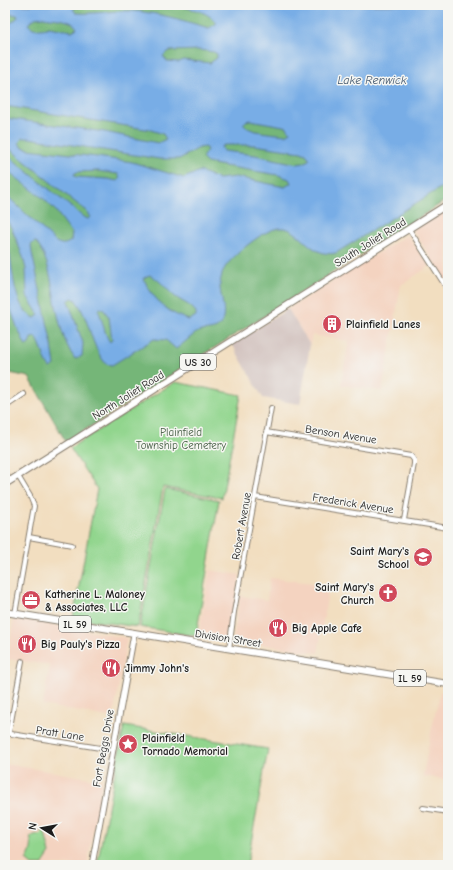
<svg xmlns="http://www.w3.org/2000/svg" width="453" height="870" viewBox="0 0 453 870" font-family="'Comic Neue',sans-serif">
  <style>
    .built { fill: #f4d3c0 }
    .industrial { fill: #d0c0bc }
    .green { fill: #91d58d; stroke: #567854 }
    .forest { fill: #74b678; stroke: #48694a }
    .water { fill: #78ade6; stroke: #4a6481; fill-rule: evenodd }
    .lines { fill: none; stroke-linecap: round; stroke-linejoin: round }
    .minor-casing { stroke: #877d6e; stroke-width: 6 }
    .tertiary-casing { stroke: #877d6e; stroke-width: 7 }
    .primary-casing { stroke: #877d6e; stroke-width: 8 }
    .minor { stroke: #fff; stroke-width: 4 }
    .tertiary { stroke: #fff; stroke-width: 5 }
    .primary { stroke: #fff; stroke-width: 6 }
    .labels { text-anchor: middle; stroke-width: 3; stroke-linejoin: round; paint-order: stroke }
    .shield { fill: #f6f6f2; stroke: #5d5d5c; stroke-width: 1 }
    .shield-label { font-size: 10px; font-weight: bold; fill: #1c1c1c }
    .street-label { font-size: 11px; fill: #1c1c1c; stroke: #f6f6f2 }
    .poi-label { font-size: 11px; font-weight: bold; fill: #1c1c1c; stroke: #f6f6f2; text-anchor: start }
    .park-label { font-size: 11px; fill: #455d44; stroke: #f6f6f2 }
    .water-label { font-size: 12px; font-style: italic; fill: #41566d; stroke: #f6f6f2 }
  </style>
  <rect width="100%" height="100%" fill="#f6f6f2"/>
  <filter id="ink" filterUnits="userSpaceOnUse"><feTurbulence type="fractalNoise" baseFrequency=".025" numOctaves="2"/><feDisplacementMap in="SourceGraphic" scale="8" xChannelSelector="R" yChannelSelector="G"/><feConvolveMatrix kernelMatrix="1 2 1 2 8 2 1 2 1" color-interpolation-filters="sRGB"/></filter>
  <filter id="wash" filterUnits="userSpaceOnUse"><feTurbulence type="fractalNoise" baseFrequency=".012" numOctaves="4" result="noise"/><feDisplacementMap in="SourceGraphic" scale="16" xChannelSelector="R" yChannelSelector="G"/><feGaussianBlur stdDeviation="0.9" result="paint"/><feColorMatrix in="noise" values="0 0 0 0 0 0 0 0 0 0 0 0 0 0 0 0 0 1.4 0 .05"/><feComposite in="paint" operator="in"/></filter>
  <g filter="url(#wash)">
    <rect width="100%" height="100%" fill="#f2dec0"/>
    <!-- built -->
    <path class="built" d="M448,208V285L413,230Z
      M407,235L430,266L401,285L382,391L341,385L349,341L312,335L310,345L288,309Z
      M210,570L240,575L228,641L198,638Z
      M270,578L329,585L318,653L233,640L240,596L267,600Z
      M14,618L127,638L113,718L43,705L50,665L7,659Z
      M439,692L448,693V780L423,776L432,727L440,694Z
      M5,764L102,780L87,865H5Z"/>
    <!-- industrial -->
    <path class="industrial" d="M288,309L310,345L300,404L263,398L232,344Z"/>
    <!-- green -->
    <path class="green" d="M175,382L241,395L222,498L163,487L138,627L73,618L97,489L70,448Z
      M165,489L219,500L196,636L140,627Z
      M124,726L268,749L247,865H97Z
      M44,829L50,853L42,865H32L26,860C31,853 33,845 30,837L42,834L41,830Z"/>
    <!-- forest -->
    <path class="forest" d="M5,5H448V199L66,442L29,377L5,372Z"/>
    <!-- water -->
    <path class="water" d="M5,5H81L73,9L76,13C91,14 104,12 119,11C148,9 181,20 209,28L216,24C211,10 182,7 169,5H448V183L336,253C310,259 300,226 280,228C264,229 236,253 226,266C223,270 221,277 220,283C219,295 227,309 222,322C218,332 205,329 198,332C192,335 183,344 176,349L166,340L154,339L112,365L106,364C90,346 90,318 75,299L72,298L68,301L83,343L82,356L75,359C63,342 59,321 55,301C51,280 49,259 36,242H34L31,245L32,253L52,345L55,365L50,368C43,359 43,347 36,337L31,338L29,344L26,346L17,327L5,293V236C15,258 9,308 35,318L39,315L27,296L26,269L23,257L12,229L5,218V194L56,242C62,245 65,245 71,241L72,233L55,210L44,199L5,169V153L82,216L88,219L91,217L86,211L5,145V118L105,132L158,143L166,139L163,134L151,130L5,106V23H11L18,17L17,15L5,13ZM43,17C53,19 71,18 77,28L72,31L49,27C43,30 32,30 28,24L35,18ZM199,50L214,52L217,54V58L210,63L184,60L179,62L167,61L163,56L167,52L170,51ZM250,120L283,126L287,127L290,132L285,135C274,133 249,133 243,124L246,121ZM22,138H29L159,159H179L199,148L205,147L207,150L202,158L207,163L278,175L289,179L291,183L285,187L236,177L218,179L200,171L184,178L132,162L97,157L28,149L22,147L19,143ZM224,145H254L301,152L306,154L310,159L304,163L297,164L255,155L224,151L221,147ZM98,171L118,174L120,179L117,181L108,179L76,177L74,174L77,172ZM149,275C158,278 166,288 173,295C181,302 189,303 196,312V316L189,320C173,315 161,306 151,292C148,287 145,283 144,278ZM100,308L103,309L109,317L112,340L110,342C104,334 103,320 98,310Z"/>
  </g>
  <g filter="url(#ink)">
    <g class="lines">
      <!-- minor casing -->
      <g class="minor-casing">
        <path id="minor" d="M409,229L448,290
          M5,407L24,394
          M266,432L411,456L414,460V464L404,520
          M5,473L10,481
          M255,497L448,528
          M29,537L72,545
          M15,614L34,506L30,496L18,476
          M229,649L234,612L271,408
          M5,733L113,750
          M9,733L22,661
          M423,808L448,812"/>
      </g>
      <!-- tertiary casing -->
      <g class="tertiary-casing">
        <path id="tertiary" d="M92,865L134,634"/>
      </g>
      <!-- primary casing -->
      <g class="primary-casing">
        <path id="primary" d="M5,484L448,204
          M5,612L448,684"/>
      </g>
      <!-- minor -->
      <use href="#minor" class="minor"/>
      <!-- tertiary -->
      <use href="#tertiary" class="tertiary"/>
      <!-- primary -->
      <use href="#primary" class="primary"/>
    </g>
  </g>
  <!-- icons -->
  <defs>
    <g id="building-disc" transform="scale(1)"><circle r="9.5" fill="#d1495b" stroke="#f6f6f2"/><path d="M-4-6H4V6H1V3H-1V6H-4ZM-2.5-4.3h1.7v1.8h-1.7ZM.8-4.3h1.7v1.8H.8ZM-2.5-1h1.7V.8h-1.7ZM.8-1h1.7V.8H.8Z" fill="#fff"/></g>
    <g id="school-disc" transform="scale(1)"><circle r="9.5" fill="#d1495b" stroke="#f6f6f2"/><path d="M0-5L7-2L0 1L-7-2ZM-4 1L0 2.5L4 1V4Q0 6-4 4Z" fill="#fff"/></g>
    <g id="church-disc" transform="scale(1)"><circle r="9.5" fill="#d1495b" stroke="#f6f6f2"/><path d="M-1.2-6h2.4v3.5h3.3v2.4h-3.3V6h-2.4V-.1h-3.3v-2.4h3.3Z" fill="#fff"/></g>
    <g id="office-disc" transform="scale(1)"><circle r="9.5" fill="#d1495b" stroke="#f6f6f2"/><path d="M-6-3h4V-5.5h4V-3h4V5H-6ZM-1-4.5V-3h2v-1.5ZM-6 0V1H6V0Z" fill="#fff"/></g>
    <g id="restaurant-disc" transform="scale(1)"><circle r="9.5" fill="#d1495b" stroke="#f6f6f2"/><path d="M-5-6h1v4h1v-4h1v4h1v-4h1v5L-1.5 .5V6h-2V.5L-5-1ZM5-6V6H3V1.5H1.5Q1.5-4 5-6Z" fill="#fff"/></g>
    <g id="sight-disc" transform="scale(1)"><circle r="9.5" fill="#d1495b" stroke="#f6f6f2"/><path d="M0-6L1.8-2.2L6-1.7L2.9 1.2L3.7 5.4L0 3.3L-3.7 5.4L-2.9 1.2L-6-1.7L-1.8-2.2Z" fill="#fff"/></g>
  </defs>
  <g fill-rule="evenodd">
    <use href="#building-disc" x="332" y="324"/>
    <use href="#school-disc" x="423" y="557"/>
    <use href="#church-disc" x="388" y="593"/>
    <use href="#office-disc" x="31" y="600"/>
    <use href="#restaurant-disc" x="278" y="628"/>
    <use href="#restaurant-disc" x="27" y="644"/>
    <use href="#restaurant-disc" x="111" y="668"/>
    <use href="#sight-disc" x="128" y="744"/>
  </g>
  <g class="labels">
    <!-- shield labels -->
    <g class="shield">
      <rect x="180" y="354" width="36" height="16" rx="3"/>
      <rect x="59" y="616" width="32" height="16" rx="3"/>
      <rect x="394" y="670" width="32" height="16" rx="3"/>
    </g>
    <g class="shield-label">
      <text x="198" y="366">US 30</text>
      <text x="75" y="628">IL 59</text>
      <text x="410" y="682">IL 59</text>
    </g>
    <!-- street labels -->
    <g class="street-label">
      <text transform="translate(370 242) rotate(-32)" y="4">South Joliet Road</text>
      <text transform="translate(128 395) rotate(-32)" y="4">North Joliet Road</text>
      <text transform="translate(341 434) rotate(9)" y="4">Benson Avenue</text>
      <text transform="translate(353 503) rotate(9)" y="4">Frederick Avenue</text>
      <text transform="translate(241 526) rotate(-80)" y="4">Robert Avenue</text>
      <text transform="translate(228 638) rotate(9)" y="4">Division Street</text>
      <text transform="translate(60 733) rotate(9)" y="4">Pratt Lane</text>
      <text transform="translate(103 748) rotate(-80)" y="4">Fort Beggs Drive</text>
    </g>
    <!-- poi labels -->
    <g class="poi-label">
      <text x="346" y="328">Plainfield Lanes</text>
      <text x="409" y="555" text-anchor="end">Saint Mary's<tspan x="409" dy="13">School</tspan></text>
      <text x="374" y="591" text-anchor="end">Saint Mary's<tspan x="374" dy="13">Church</tspan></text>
      <text x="45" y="598">Katherine L. Maloney<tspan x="45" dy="13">&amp; Associates, LLC</tspan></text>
      <text x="292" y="632">Big Apple Cafe</text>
      <text x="41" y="648">Big Pauly's Pizza</text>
      <text x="125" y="672">Jimmy John's</text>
      <text x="142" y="742">Plainfield<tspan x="142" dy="13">Tornado Memorial</tspan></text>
    </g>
    <!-- park labels -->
    <g class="park-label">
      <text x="181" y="436">Plainfield<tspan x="181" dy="13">Township Cemetery</tspan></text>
    </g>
    <!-- water labels -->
    <g class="water-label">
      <text x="372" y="84">Lake Renwick</text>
    </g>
  </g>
  <!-- margin -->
  <rect width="453" height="870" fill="none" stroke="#f6f6f2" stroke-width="20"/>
  <!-- north arrow -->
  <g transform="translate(42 828) rotate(281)" stroke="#f6f6f2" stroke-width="3" paint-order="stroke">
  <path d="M0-3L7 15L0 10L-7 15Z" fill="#1c1c1c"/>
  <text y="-6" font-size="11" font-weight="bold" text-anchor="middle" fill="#1c1c1c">N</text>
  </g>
</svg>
